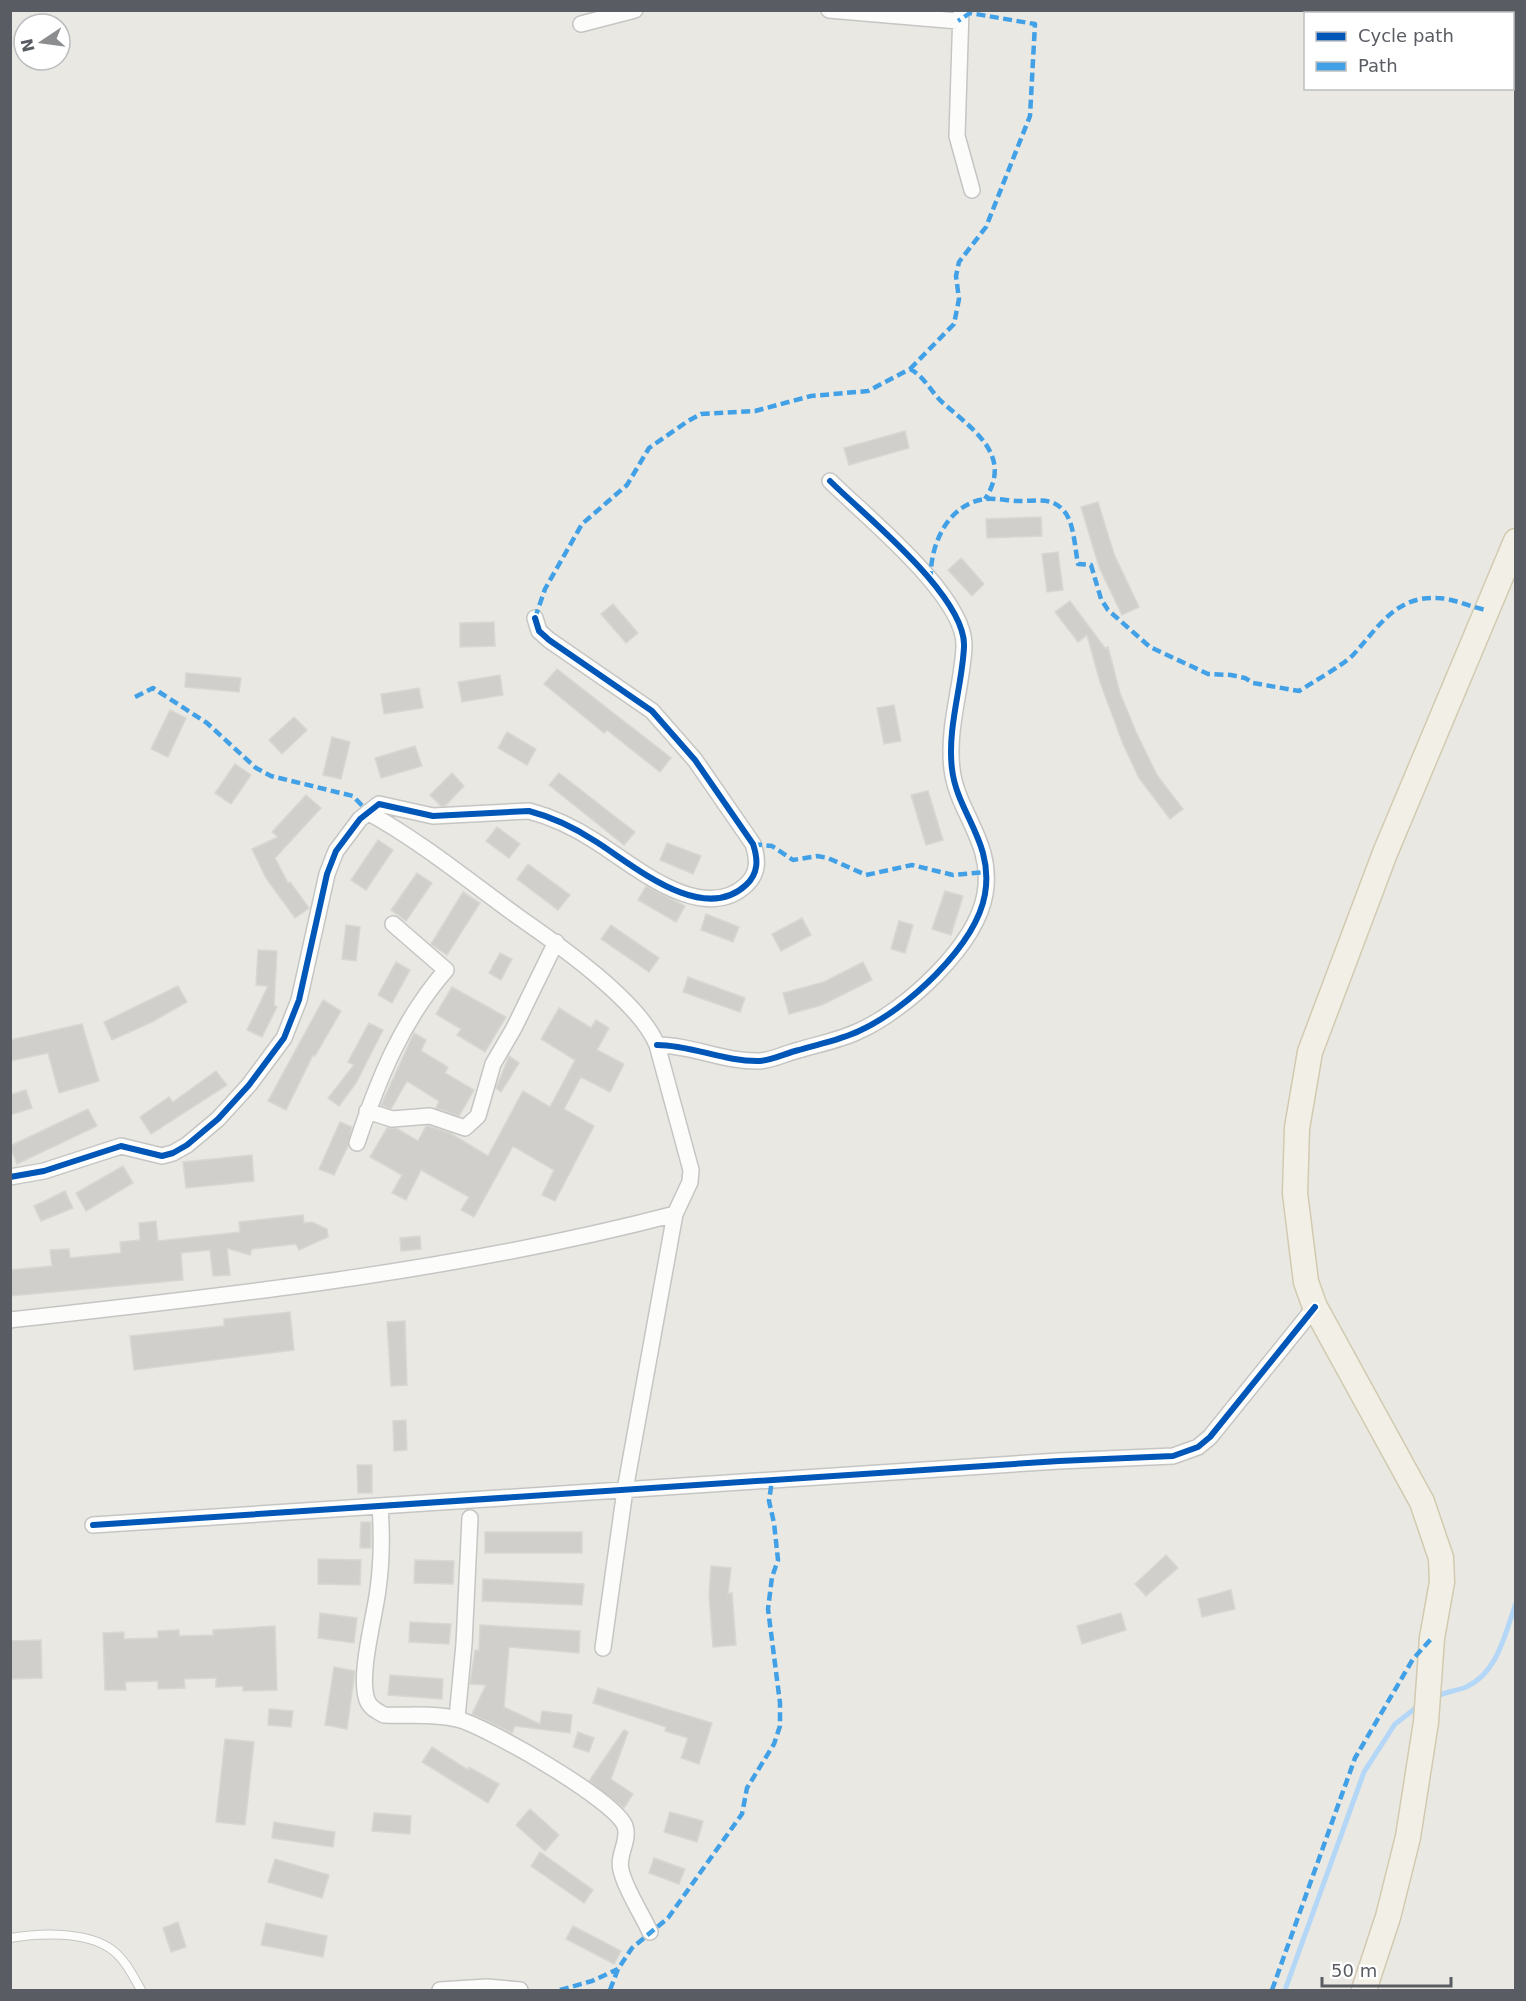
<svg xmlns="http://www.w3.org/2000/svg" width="1526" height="2001" viewBox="0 0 1526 2001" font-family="'DejaVu Sans',sans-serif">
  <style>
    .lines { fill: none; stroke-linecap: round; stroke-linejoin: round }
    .stream { stroke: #b4d7f7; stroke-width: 5 }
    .building { fill: #d0cfcc; stroke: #d8d7d2; stroke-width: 1.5 }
    .lane-casing { stroke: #c5c5c4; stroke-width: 10 }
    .street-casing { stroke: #c5c5c4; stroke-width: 18 }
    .primary-casing { stroke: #d2cab0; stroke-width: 27 }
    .lane { stroke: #fcfcfb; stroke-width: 8 }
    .street { stroke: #fcfcfb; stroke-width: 15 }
    .primary { stroke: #f2f0e6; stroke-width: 24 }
    .quiet { stroke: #42a1e6; stroke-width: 4.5; stroke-dasharray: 9 4.5; stroke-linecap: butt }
    .cycleway-casing { stroke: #fff; stroke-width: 10 }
    .cycleway { stroke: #0057b8; stroke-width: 6 }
  </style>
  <rect width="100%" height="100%" fill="#e9e8e3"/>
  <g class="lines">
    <!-- stream -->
    <path class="stream" d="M1434,1697C1445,1692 1456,1691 1466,1687C1498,1673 1505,1633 1516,1603
      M1285,1990L1364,1772L1395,1724L1421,1704"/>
  </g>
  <!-- building -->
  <path class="building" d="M905,431L909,448L849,465L844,448Z
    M1098,502L1114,554L1139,607L1122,615L1099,567L1081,507Z
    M1041,517L1042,536L987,538L986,519Z
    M1058,552L1063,590L1047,592L1042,554Z
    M961,558L984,584L972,596L948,570Z
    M1070,601L1105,648L1108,647L1120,693L1136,732L1157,775L1183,809L1170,819L1139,778L1123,744L1100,682L1087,635L1078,642L1055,612Z
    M613,604L638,633L626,643L601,614Z
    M494,622L495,646L460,647V623Z
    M557,669L671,758L660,772L607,730L604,733L544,684Z
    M186,673L241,678L239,692L185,687Z
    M500,675L503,695L462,702L458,682Z
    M419,688L423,708L384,714L381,694Z
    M894,705L901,741L884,744L877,708Z
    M170,710L186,718L168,757L151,749Z
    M294,717L307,730L282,754L269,740Z
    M507,732L536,749L527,765L498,748Z
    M332,737L350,742L341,779L323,775Z
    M415,746L422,766L381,778L375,758Z
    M235,764L251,775L231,804L215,793Z
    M452,773L464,786L445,806H441L430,795Z
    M559,773L635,832L624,845L549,785Z
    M928,791L943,840L926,845L911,795Z
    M306,795L321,808L275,858L288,883L290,882L309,908L295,918L266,878L252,849L278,837L272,832Z
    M497,827L520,844L509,858L486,841Z
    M378,840L393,850L366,890L351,880Z
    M667,843L701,856L693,874L660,860Z
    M528,864L570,895L558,910L517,879Z
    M417,873L432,883L406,921L391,910Z
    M646,886L685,906L676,922L638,900Z
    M945,891L963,896L951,935L932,929Z
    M463,892L480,903L447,955L431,944Z
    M706,914L739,927L733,942L701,930Z
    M802,918L811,935L781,951L772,934Z
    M899,921L913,925L905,953L891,949Z
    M346,925L360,927L356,961L342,959Z
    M611,925L659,958L649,972L601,939Z
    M258,950L277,951L274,1005L277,1007L262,1037L247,1030L268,986L256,985Z
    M500,953L512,959L501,980L489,973Z
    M396,962L410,970L392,1003L378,995Z
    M863,962L872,980L822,1005L789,1014L783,993L824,982Z
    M688,977L745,998L740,1012L683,992Z
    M178,986L187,1002L152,1022L112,1040L104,1022Z
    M452,987L506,1017L485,1052L457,1035L461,1029L436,1014Z
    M323,1000L341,1011L315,1056L313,1055L286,1110L268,1101Z
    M559,1008L591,1028L596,1020L609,1028L597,1050L624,1064L610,1092L581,1077L564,1109L594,1126L555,1201L542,1195L554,1170L513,1146L474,1217L461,1210L469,1197L421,1170L406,1200L392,1193L402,1175L370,1157L387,1128H396L418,1141L426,1126H429L450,1133L488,1156L523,1091L550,1107L575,1060L541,1039Z
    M369,1023L383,1030L356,1083L339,1106L328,1098L354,1065L348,1062Z
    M82,1024L99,1081L59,1093L48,1053L10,1061V1040Z
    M414,1033L426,1040L421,1051L448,1067L445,1073L474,1090L459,1116L436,1108L439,1101L407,1081L391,1109L381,1105Z
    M509,1056L519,1063L501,1092L496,1088Z
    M216,1071L227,1085L151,1134L140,1117L169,1097L173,1102Z
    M26,1090L32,1108L10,1115V1095Z
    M88,1109L97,1126L17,1164L10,1146Z
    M340,1122L352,1127L348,1146L334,1175L319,1169Z
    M252,1155L254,1181L186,1188L183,1162Z
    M123,1166L133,1183L86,1211L76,1193Z
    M65,1191L73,1208L41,1221L34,1206Z
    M303,1215L304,1223L312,1222L327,1229L328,1237L299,1250L296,1244L252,1249L250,1255L227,1248L230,1275L213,1276L210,1250L181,1253L183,1280L10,1296V1270L52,1266L50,1250L69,1249L70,1258L121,1253L120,1242L140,1240L139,1223L156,1221L158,1241L240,1232L239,1222Z
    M420,1236L421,1249L401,1251L400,1238Z
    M290,1312L294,1350L134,1370L130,1336L224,1326V1319Z
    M405,1321L407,1385L391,1386L387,1322Z
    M406,1420L407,1450L394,1451L393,1421Z
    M357,1465H372V1493H358Z
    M361,1522H371V1548H360Z
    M485,1532H582V1553H485Z
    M1166,1555L1178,1568L1146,1596L1135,1584Z
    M318,1559L361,1560L360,1585L318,1584Z
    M415,1560L454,1561L453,1584L414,1583Z
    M711,1566L731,1568L728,1594L732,1593L736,1645L713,1647L709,1595Z
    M483,1579L584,1584L582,1605L482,1601Z
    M1231,1590L1235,1609L1202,1617L1198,1599Z
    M320,1613L357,1618L354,1643L318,1638Z
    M1121,1613L1126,1630L1082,1644L1077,1626Z
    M410,1622L451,1624L449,1644L409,1642Z
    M480,1625L580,1631L579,1653L509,1647L504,1707L540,1724L542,1711L572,1715L570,1733L515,1726L512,1733L472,1714L486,1685L470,1684L475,1650H479Z
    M275,1626L277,1690L243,1691V1686L216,1687V1678L184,1679L185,1688L158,1689V1681L125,1682L126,1690H105L103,1633L124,1632V1639L158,1638V1631L179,1630V1636L213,1635V1630Z
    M41,1640L42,1678L10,1679V1641Z
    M334,1667L355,1671L347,1729L325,1725Z
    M390,1675L443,1679L442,1699L388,1695Z
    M598,1688L712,1723L699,1764L681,1758L688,1738L665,1731L666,1727L593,1703Z
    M269,1709L293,1711L291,1727L268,1725Z
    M624,1730L628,1732L611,1779L633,1794L624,1808L589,1781Z
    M578,1732L594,1738L589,1752L573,1747Z
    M225,1739L254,1742L245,1825L216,1822Z
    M432,1747L468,1770L469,1767L499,1784L488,1803L422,1762Z
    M530,1809L559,1835L545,1851L516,1825Z
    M670,1812L703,1821L697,1842L664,1832Z
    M374,1813L411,1816L410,1834L372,1831Z
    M274,1822L335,1832L333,1847L272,1838Z
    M540,1852L593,1890L584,1903L531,1866Z
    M654,1858L685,1869L679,1884L649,1873Z
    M275,1859L329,1875L322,1898L268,1882Z
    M178,1922L186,1947L171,1952L163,1928Z
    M266,1923L327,1936L323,1957L261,1945Z
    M573,1926L621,1951L614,1964L566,1939Z"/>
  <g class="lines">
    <!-- lane casing -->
    <g class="lane-casing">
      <path id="lane" d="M10,1938C40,1933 85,1931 111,1949C125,1959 133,1976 141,1990"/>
    </g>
    <!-- street casing -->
    <g class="street-casing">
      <path id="street" d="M829,10L958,21
        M961,10L957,136L972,190
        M581,24L635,10
        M369,813C423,843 470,882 520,918C559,945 640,1002 657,1045L691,1170L690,1182L675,1214L625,1490L603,1648
        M657,1045C692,1045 724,1062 760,1061C773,1060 786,1053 799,1050C819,1044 840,1040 859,1031C906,1010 976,946 985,894C994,842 957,813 952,769C947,728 962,687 964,647C967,597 864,515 830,481
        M367,1111L392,1119L430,1116L465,1128L478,1116L493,1064L514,1028L556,942
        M357,1143C378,1080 402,1020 446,970L393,924
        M10,1177L44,1171L121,1146L162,1156L173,1153L187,1145L218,1119L249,1085L284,1038L299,1000L327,874L336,851L360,819L379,804L433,816L529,811C552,817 575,828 595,841C632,864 702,926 746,885C759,873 758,859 753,844L695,760L652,711L549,640L539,631L535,618
        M10,1320C233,1295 458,1271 675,1214
        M380,1506C382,1534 382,1561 378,1589C375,1616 358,1675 367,1700C370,1708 377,1711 384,1715C408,1716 435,1713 457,1719C486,1726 615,1800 625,1826C630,1841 617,1855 621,1870C625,1889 642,1914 650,1932
        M93,1525L1059,1461L1173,1456L1198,1447L1210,1437L1315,1307
        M457,1718L464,1644L470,1518
        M440,1990L487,1987L520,1990"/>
    </g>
    <!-- primary casing -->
    <g class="primary-casing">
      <path id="primary" d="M1364,1990L1388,1917L1408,1837L1426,1722L1432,1638L1442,1582L1441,1558L1422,1502L1315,1307L1306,1282L1295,1193L1297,1128L1310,1052L1385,853L1516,541"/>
    </g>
    <!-- lane -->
    <use href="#lane" class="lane"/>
    <!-- street -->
    <use href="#street" class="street"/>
    <!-- primary -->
    <use href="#primary" class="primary"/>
    <!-- quiet -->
    <path class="quiet" d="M910,369L954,324L959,299L956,276L959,262L986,227L1030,116L1035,24L970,13L958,21
      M931,580C929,547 947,504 985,499C996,498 1010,501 1021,501C1038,501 1052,497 1064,511C1074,522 1075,549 1078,564L1091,565L1101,599L1108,610L1150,647L1208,674L1231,675L1245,678L1253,683L1299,691C1313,682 1342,666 1353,655C1378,628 1395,596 1437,598C1452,598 1470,607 1486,610
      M535,618L545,589L582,524L627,485L649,448L688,421L701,414L755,411L811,396L868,391L910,369C924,376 931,392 942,402C972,429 1014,455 985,499
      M135,697L153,688L207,723L256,768L271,776L353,796L369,813
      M753,844L772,846L793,860L817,856L828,858L866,875L912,865L953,875L985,872
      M560,1990L592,1981L618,1969
      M610,1990L618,1969L632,1948L668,1918L742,1814L747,1788L774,1744L780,1726V1703L768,1609L772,1577L778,1560L774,1523L769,1501L772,1480
      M1272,1990L1355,1758L1413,1659L1432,1638"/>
    <!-- cycleway casing -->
    <g class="cycleway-casing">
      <path id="cycleway" d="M657,1045C692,1045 724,1062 760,1061C773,1060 786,1053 799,1050C819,1044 840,1040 859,1031C906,1010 976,946 985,894C994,842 957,813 952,769C947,728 962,687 964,647C967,597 864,515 830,481
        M10,1177L44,1171L121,1146L162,1156L173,1153L187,1145L218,1119L249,1085L284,1038L299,1000L327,874L336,851L360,819L379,804L433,816L529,811C552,817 575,828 595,841C632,864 702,926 746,885C759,873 758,859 753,844L695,760L652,711L549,640L539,631L535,618
        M93,1525L1059,1461L1173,1456L1198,1447L1210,1437L1315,1307"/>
    </g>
    <!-- cycleway -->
    <use href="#cycleway" class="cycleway"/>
  </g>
  <!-- border -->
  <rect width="1526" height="2001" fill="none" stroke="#595c62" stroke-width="24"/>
  <!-- legend -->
  <rect x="1304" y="12" width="210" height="78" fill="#ffffff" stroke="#bdbec0" stroke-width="1.5"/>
  <rect x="1316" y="32" width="30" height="9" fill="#0057b8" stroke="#bdbec0" stroke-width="1.5"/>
  <text x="1358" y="42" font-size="18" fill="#595c62">Cycle path</text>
  <rect x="1316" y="62" width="30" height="9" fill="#42a1e6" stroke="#bdbec0" stroke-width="1.5"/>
  <text x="1358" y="72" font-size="18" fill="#595c62">Path</text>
  <!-- north arrow -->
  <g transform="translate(42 42) rotate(257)"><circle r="28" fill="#ffffff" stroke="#bdbec0" stroke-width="1.5"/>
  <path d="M0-4.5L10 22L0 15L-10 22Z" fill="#8b8d8f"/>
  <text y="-9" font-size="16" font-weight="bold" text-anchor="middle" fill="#595c62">N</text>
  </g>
  <!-- scale -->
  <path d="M1322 1977v9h129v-9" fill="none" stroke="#595c62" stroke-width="3"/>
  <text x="1331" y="1977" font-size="18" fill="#595c62" stroke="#ffffff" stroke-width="4.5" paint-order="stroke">50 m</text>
</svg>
